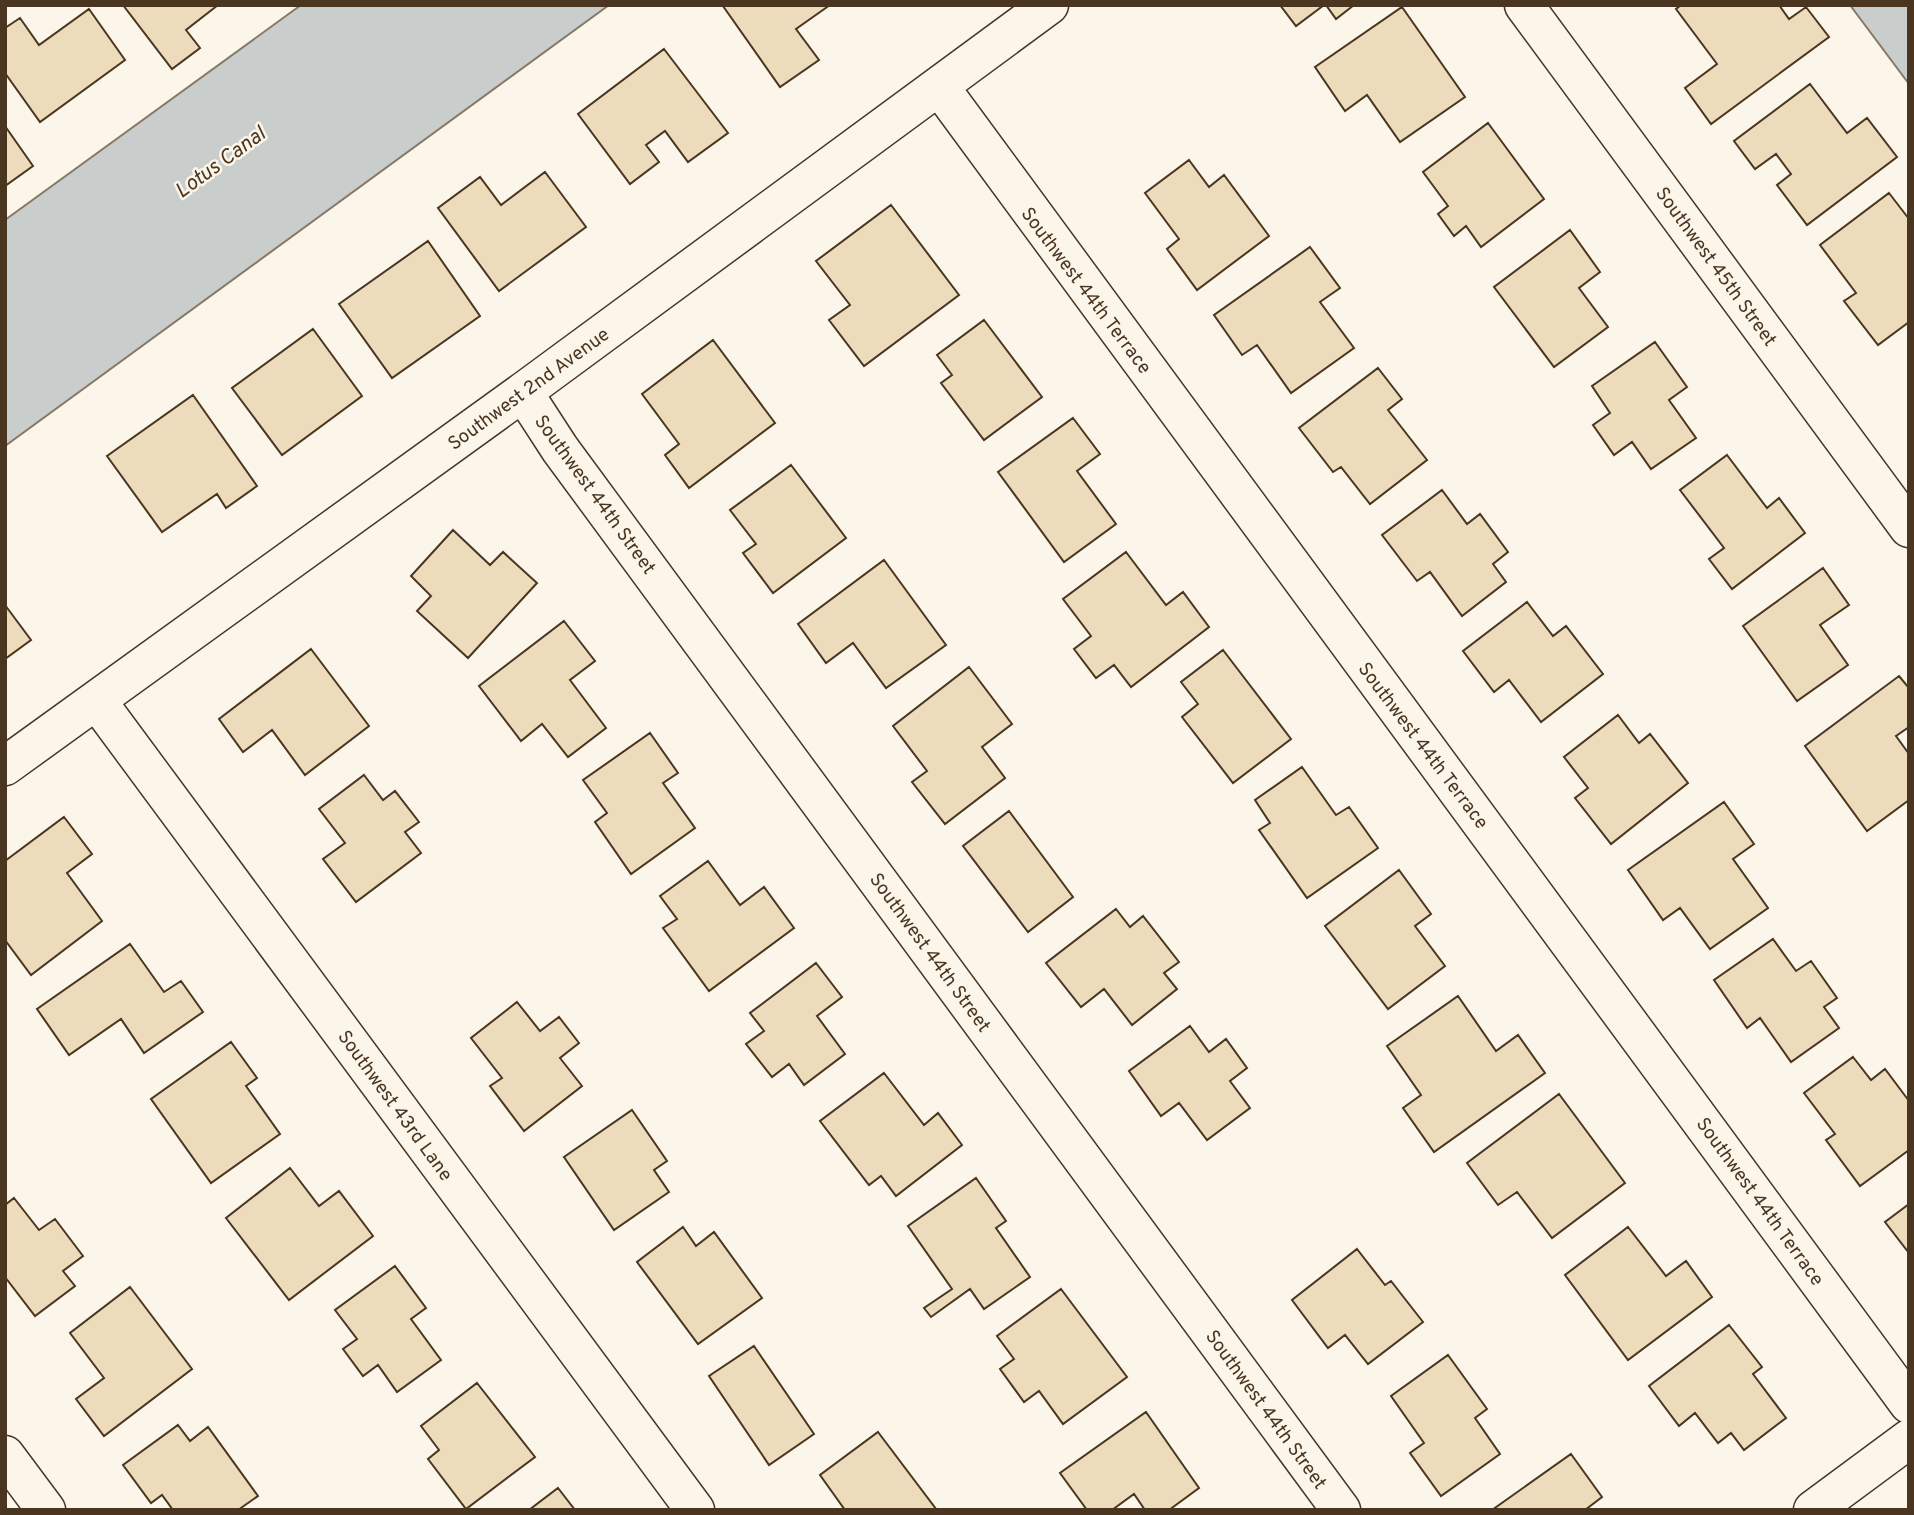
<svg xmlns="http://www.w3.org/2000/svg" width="1914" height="1515" viewBox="0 0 1914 1515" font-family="Overpass,sans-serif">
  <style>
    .water { fill: #c9cecd; stroke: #887966; stroke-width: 2 }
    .building { fill: #ecdcbc; stroke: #4a3520; stroke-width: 2 }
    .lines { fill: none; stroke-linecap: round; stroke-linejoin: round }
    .minor-casing { stroke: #4a3520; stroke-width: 41 }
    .minor { stroke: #fbf6e9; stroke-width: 38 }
    .labels { text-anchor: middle; stroke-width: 5; stroke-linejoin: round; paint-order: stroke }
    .street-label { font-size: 19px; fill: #4a3520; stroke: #fbf6e9 }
    .water-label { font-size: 21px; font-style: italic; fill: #4a3520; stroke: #fbf6e9 }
  </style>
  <rect width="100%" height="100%" fill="#fbf6e9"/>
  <!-- water -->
  <path class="water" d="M301,5H609L5,446V220Z
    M1850,5H1909V84Z"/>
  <!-- building -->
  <path class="building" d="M123,5H218L186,30L200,48L172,69Z
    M830,5L796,29L819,60L780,87L723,6Z
    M1280,5H1324L1296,26Z
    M1326,5H1354L1336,19Z
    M1681,5H1779L1789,19L1806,7L1829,37L1711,124L1685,88L1717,64L1676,9Z
    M1402,7L1465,97L1400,142L1367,95L1345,111L1315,67Z
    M89,9L125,60L40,122L5,73V28L20,18L39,45Z
    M664,49L728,133L688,162L665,131L646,145L659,162L630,184L578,114Z
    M1810,84L1847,133L1867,118L1897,157L1807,225L1777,185L1791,174L1776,154L1755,169L1734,141Z
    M1488,123L1544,199L1481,247L1466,226L1454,236L1438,214L1448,206L1423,172Z
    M5,126L33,166L5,186Z
    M1189,160L1209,187L1224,175L1269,236L1197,290L1167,249L1179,239L1145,193Z
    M545,172L586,227L499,291L438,208L480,177L501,205Z
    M1889,193L1909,219V322L1878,345L1844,301L1856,293L1820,245Z
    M891,205L959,295L864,366L829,320L850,305L816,261Z
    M1570,230L1600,272L1579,288L1608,327L1554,367L1494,287Z
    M428,241L480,316L392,378L339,304Z
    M1310,247L1340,288L1320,302L1354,348L1291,393L1257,345L1242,355L1214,315Z
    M984,320L1042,397L984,440L941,383L952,375L937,355Z
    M313,329L362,396L282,455L232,388Z
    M713,340L775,423L689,488L665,455L679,444L642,394Z
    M1655,342L1687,387L1669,400L1696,438L1651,469L1632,442L1614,455L1593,425L1610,413L1592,386Z
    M1378,368L1402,399L1388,410L1427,460L1370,504L1341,467L1333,472L1299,428Z
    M193,395L257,486L226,508L217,494L162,532L107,456Z
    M1073,418L1100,454L1077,471L1116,524L1064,562L998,472Z
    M1727,455L1767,508L1779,498L1805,533L1732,589L1709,559L1724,548L1680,490Z
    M791,465L846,538L773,593L743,553L756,544L730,510Z
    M1442,490L1467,524L1480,514L1508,552L1493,564L1506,582L1462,616L1430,572L1417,581L1382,535Z
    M453,530L490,565L503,552L537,583L468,658L417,611L431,596L411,576Z
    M1126,552L1166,605L1183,592L1209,627L1131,687L1114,665L1096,678L1074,649L1091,636L1063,599Z
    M884,560L946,645L886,688L853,643L826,663L798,624Z
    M1823,568L1849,605L1820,625L1848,665L1797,701L1743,626Z
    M1527,602L1553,636L1566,626L1603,674L1541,722L1509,680L1494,692L1463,651Z
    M5,605L31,640L5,659Z
    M564,621L595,661L570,680L606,728L568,757L542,724L521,741L479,686Z
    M311,649L369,726L305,775L272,730L243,752L219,719Z
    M1223,650L1291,739L1233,783L1182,717L1198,704L1181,682Z
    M969,667L1012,724L982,747L1005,778L945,824L912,782L927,771L893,726Z
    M1899,676L1909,688V727L1896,736L1909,754V800L1867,831L1805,746Z
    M1618,715L1639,743L1650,734L1688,783L1611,844L1575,798L1588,788L1564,757Z
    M650,733L678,773L663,783L695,828L631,874L595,822L607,813L583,780Z
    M1302,767L1336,815L1349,807L1378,848L1307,898L1259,830L1270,823L1255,800Z
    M364,775L383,800L395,791L419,822L405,832L421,853L356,902L323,859L345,843L319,809Z
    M1724,802L1754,844L1733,859L1768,908L1710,949L1680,908L1663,920L1628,870Z
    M1009,811L1073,897L1028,932L963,846Z
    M64,817L92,854L67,873L102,921L31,975L5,940V861Z
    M708,861L740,905L764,887L794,928L709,991L663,928L677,919L660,896Z
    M1399,870L1431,914L1415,926L1445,966L1388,1009L1325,926Z
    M1116,909L1130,927L1143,916L1179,962L1164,973L1177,989L1132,1025L1104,989L1081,1007L1046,963Z
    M1773,939L1796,971L1811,961L1837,998L1824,1007L1839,1028L1791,1062L1760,1018L1747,1028L1714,980Z
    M130,944L164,992L181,981L203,1012L144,1053L121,1019L69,1055L37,1009Z
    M816,963L842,997L817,1016L845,1054L804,1085L789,1064L772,1077L746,1044L764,1031L750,1013Z
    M1458,996L1496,1051L1518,1035L1545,1073L1434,1152L1403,1108L1421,1095L1387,1046Z
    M517,1002L540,1031L559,1017L579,1043L560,1058L582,1086L524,1131L490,1086L502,1078L471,1038Z
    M1190,1026L1209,1052L1226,1039L1247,1068L1230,1081L1250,1108L1207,1140L1179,1103L1161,1116L1129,1071Z
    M231,1042L257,1078L246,1086L280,1134L211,1183L151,1099Z
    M1853,1057L1871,1080L1885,1069L1909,1101V1150L1860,1186L1826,1140L1835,1134L1804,1093Z
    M884,1073L924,1125L938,1113L962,1145L896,1196L881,1176L869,1185L820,1121Z
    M1559,1094L1625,1183L1552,1238L1517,1192L1498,1205L1467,1163Z
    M632,1110L667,1161L654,1170L669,1192L614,1230L564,1157Z
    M290,1168L319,1206L339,1191L373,1236L289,1300L226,1218Z
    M976,1178L1006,1221L996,1228L1030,1277L984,1309L970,1289L931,1317L924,1308L952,1289L908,1226Z
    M14,1198L39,1230L55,1219L83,1256L63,1271L75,1286L35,1316L5,1277V1205Z
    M1909,1204V1253L1885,1222Z
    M683,1227L696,1246L714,1232L762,1298L698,1344L637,1262Z
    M1628,1227L1666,1276L1686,1261L1712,1297L1628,1360L1565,1275Z
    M1357,1249L1385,1285L1391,1281L1423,1322L1368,1364L1345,1335L1328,1348L1292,1300Z
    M395,1266L426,1308L411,1319L441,1360L397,1392L378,1365L363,1376L343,1349L357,1339L335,1310Z
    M130,1287L192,1369L104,1436L76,1399L104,1378L70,1333Z
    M1061,1289L1127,1377L1063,1424L1039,1391L1024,1402L1000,1369L1014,1359L997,1336Z
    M1729,1325L1762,1367L1753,1374L1786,1418L1744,1450L1731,1433L1718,1443L1695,1413L1679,1426L1649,1386Z
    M754,1346L814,1434L769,1465L709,1376Z
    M1448,1355L1487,1409L1475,1418L1500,1454L1441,1496L1410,1453L1424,1443L1391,1396Z
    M477,1383L535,1457L466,1509L428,1459L439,1450L421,1426Z
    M1146,1412L1199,1488L1169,1510H1145L1134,1494L1112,1510H1087L1060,1473Z
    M178,1425L190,1441L208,1427L258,1496L238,1510H173L162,1495L151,1503L123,1465Z
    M878,1432L936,1509L935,1510H845L820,1475Z
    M1571,1454L1602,1497L1585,1510H1492Z
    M558,1488L575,1510H529Z"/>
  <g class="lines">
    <!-- minor casing -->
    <g class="minor-casing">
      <path id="minor" d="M1524,5L1909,528
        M939,86L1909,1404
        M523,392L560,449L1341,1510
        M97,701L695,1510
        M5,766L523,392L1049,5
        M5,1455L46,1510
        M1813,1510L1909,1439"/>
    </g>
    <!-- minor -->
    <use href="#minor" class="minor"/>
  </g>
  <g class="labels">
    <!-- street labels -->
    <g class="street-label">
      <text transform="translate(1717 266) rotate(54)" y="7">Southwest 45th Street</text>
      <text transform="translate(1087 290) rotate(53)" y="7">Southwest 44th Terrace</text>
      <text transform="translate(528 388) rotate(-36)" y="7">Southwest 2nd Avenue</text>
      <text transform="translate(596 494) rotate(54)" y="7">Southwest 44th Street</text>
      <text transform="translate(1424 745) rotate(53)" y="7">Southwest 44th Terrace</text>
      <text transform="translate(931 952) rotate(54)" y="7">Southwest 44th Street</text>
      <text transform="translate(396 1105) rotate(54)" y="7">Southwest 43rd Lane</text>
      <text transform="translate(1761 1201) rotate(54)" y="7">Southwest 44th Terrace</text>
      <text transform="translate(1267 1409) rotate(54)" y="7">Southwest 44th Street</text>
    </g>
    <!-- water labels -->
    <g class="water-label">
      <text transform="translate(220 162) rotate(-36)" y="7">Lotus Canal</text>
    </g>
  </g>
  <!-- border -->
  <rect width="1914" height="1515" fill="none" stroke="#4a3520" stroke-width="14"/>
</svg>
